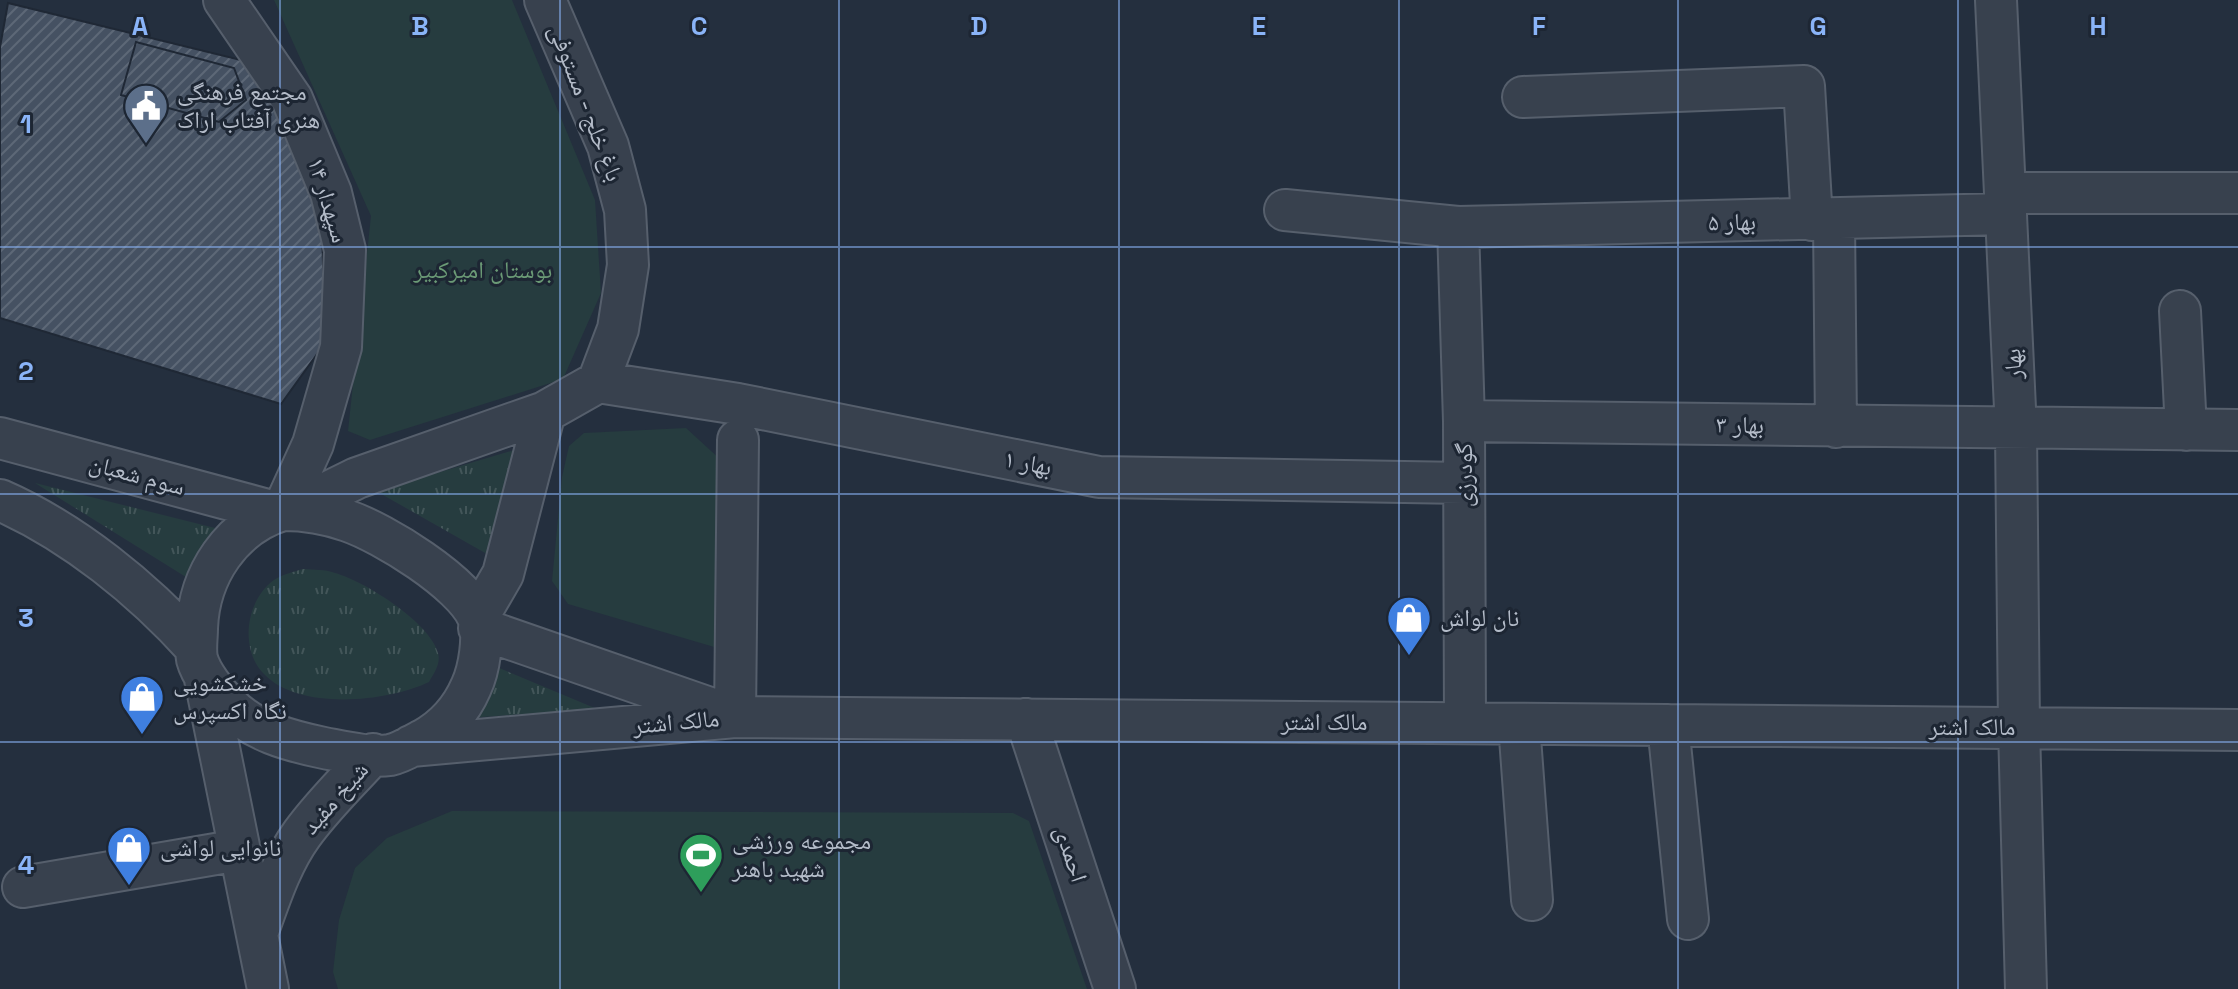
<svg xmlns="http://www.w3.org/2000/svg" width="2238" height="989" viewBox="0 0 2238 989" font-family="'Space Grotesk','Noto Naskh Arabic',sans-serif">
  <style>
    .grass { fill: url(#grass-tufts) }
    .park { fill: #263c3f }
    .building { fill: url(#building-hatch); stroke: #1f2835; stroke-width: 2 }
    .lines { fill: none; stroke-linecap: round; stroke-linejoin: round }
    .minor-casing { stroke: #565f6c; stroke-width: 44 }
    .minor { stroke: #38414e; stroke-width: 40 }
    .grid { fill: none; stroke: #8ab4f8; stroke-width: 2; stroke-opacity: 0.55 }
    .labels { text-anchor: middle; stroke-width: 6; stroke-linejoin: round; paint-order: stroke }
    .poi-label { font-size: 24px; fill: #b4bcc9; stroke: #1d2633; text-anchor: start }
    .street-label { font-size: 24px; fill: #b4bcc9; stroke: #1d2633 }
    .park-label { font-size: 24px; fill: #6b9a76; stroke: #1d2633 }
    .grid-label { font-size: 26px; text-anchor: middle; font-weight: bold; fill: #8ab4f8; stroke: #1d2633; stroke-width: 6; stroke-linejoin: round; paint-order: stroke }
  </style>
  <defs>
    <pattern id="grass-tufts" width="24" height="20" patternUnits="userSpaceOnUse" patternTransform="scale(2)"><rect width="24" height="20" fill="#263c3f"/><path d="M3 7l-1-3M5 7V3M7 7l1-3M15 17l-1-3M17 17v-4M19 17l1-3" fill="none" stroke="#435659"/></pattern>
    <pattern id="building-hatch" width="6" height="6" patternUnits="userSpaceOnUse" patternTransform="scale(2)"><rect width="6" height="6" fill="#455162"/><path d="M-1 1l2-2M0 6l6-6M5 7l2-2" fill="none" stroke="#5d6877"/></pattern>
  </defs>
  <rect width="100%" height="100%" fill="#242f3e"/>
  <!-- grass -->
  <path class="grass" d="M518,449L494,558L376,491Z
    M35,483L231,532L194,582Z
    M303,569C314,570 324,569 335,573C364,581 430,622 438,653C441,664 434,673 429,682C387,702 299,711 264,674C239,649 246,600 274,580C283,574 293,572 303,569Z
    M487,663L597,709L469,718Z"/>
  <!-- park -->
  <path class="park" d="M274,0H512L595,200L601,293L563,379L370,440L348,431L371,216Z
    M686,428L722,461L721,649L568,604L552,581L562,477L569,446L584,433Z
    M452,811L1013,813L1029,821L1087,989H338L333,972L339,920L355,868L387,838Z"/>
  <!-- building -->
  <path class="building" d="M8,3L261,65L322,225L325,343L281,404L0,318V47Z
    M136,42L234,68L246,100L219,122L121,95Z"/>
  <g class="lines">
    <!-- minor casing -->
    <g class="minor-casing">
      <path id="minor" d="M224,0L292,99L331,193L345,250L341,347L313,444L283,510
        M1996,0L2016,430L2019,728L2026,989
        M1523,97L1804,86L1812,220
        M2005,193H2238
        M1285,210L1458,227L2006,214
        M1834,219L1836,427
        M1458,227L1464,421L1465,723
        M2180,311L2186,430
        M598,382L738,404L1099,477L1464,483
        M1464,421L2238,430
        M0,438L275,512
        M0,500C73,532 143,589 196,648
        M283,510C305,510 328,514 348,521C383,533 463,582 478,617C485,636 479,670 471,687C461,710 445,728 423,740C413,745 401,753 390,755C370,758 345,752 324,748C290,741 252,731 227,704C216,693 201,674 197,659C195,649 197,638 197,628C199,575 231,526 283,510Z
        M292,510L357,478L545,412L598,382L618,329L628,265L625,210L608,146L545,0
        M478,617L503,574L545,412
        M479,628L724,713
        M205,679L268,989
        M735,717L738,440
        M1026,719L1115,989
        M1519,724L1532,900
        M1668,725L1688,919
        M411,746L735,717L2238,730
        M23,887L239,850
        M258,931C270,898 281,863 302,834C323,805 349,780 373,754"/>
    </g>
    <!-- minor -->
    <use href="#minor" class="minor"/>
  </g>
  <!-- grid -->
  <path class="grid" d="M280,0V989M560,0V989M839,0V989M1119,0V989M1399,0V989M1678,0V989M1958,0V989M0,247H2238M0,494H2238M0,742H2238"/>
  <!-- icons -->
  <defs>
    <g id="civic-pin" transform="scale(2.3)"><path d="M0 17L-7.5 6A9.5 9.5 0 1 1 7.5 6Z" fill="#5c6f8a" stroke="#1d2633"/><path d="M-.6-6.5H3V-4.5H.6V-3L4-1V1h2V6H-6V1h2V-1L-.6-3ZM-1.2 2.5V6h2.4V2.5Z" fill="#fff"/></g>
    <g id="shop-pin" transform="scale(2.3)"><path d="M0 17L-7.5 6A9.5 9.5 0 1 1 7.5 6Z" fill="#3f7fe0" stroke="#1d2633"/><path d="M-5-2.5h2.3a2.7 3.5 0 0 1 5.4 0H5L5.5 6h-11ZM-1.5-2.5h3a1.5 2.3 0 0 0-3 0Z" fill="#fff"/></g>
    <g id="stadium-pin" transform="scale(2.3)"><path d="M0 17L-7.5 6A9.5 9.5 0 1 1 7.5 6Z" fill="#2e9e5b" stroke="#1d2633"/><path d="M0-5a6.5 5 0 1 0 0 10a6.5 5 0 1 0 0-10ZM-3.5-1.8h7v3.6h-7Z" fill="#fff"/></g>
  </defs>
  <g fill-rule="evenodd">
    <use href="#civic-pin" x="146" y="106"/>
    <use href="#shop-pin" x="1409" y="618"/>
    <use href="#shop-pin" x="142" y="697"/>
    <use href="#shop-pin" x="129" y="848"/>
    <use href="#stadium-pin" x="701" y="855"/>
  </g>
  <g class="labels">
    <!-- poi labels -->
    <g class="poi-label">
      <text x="177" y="100">مجتمع فرهنگی<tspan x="177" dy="28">هنری آفتاب اراک</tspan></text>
      <text x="1440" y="626">نان لواش</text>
      <text x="173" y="691">خشکشویی<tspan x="173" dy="28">نگاه اکسپرس</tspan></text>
      <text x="732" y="849">مجموعه ورزشی<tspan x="732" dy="28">شهید باهنر</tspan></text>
      <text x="160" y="856">نانوایی لواشی</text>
    </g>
    <!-- street labels -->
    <g class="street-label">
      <text transform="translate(586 103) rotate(69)" y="8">باغ خلج - مستوفی</text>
      <text transform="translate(328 200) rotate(73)" y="8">سپهدار ۱۴</text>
      <text transform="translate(1732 222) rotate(-1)" y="8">بهار ۵</text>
      <text transform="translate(2013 364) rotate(-93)" y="8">بهار</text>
      <text transform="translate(1740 425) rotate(1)" y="8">بهار ۳</text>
      <text transform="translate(1028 463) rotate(11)" y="8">بهار ۱</text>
      <text transform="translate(137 475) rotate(15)" y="8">سوم شعبان</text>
      <text transform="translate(1464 475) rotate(-90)" y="8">گودرزی</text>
      <text transform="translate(676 722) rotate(-5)" y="8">مالک اشتر</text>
      <text x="1324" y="730">مالک اشتر</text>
      <text x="1972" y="735">مالک اشتر</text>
      <text transform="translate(335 798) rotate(-49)" y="8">شیخ مفید</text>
      <text transform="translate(1071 854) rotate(72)" y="8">احمدی</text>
    </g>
    <!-- park labels -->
    <g class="park-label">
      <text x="483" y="278">بوستان امیرکبیر</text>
    </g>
  </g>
  <g class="grid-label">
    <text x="140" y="35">A</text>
    <text x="420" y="35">B</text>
    <text x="699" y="35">C</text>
    <text x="979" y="35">D</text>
    <text x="1259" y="35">E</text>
    <text x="1539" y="35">F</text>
    <text x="1818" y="35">G</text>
    <text x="2098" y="35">H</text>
    <text x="26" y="133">1</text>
    <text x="26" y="380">2</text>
    <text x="26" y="627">3</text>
    <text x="26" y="874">4</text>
  </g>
</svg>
